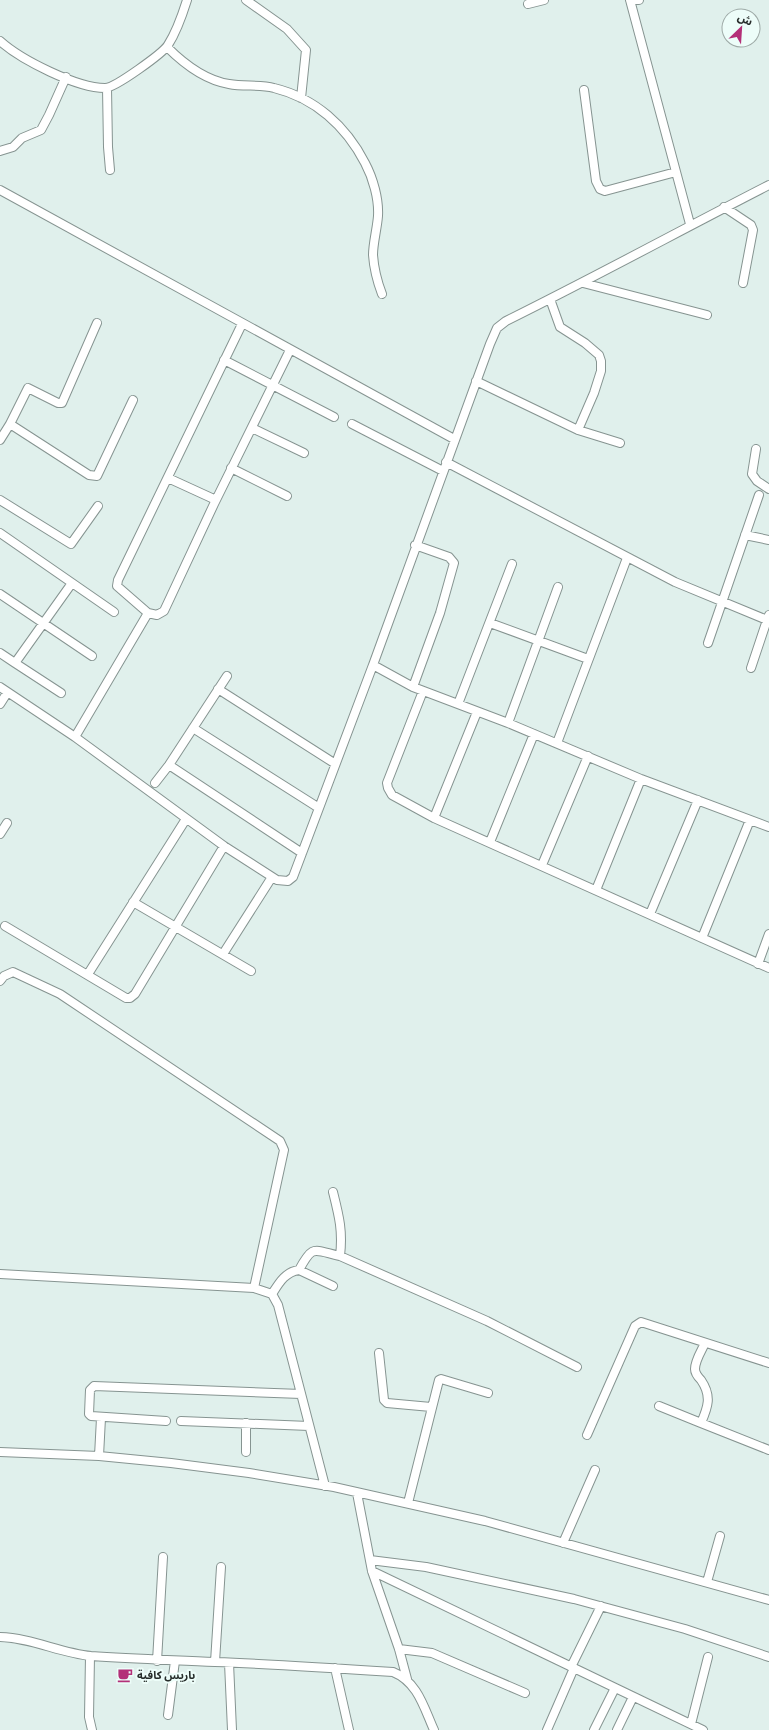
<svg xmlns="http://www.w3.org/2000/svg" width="769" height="1730" viewBox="0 0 769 1730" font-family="Figtree,'Noto Sans Arabic',sans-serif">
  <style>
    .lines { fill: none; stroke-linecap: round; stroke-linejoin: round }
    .minor-casing { stroke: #869491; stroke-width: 10 }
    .minor { stroke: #fff; stroke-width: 8 }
    .labels { text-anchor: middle; stroke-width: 4; stroke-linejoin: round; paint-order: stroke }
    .poi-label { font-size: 11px; font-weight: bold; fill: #272d2b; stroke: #edfdf9; text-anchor: start }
  </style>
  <rect width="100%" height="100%" fill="#e0f0ec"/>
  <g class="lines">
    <!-- minor casing -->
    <g class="minor-casing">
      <path id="minor" d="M246,0L287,29L306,50L301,98
        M630,0L690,224
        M630,0H639
        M528,4L544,0
        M0,41C21,60 77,88 105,88C115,88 163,53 168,45C177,31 182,16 187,0
        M167,47C184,64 204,80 229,84C244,87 260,84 274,88C315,98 346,126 365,163C373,178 379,199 378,216C377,229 373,243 373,255C374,269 377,281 382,294
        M107,88L108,147L110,170
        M584,90L596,181L600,189L605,191L676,172
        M0,151L13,147L22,138L41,130L49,115L66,77
        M769,185C681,230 595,277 506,321L497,328L490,344L373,665L413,687L508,723L641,779L769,827
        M0,190L454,439
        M724,207L751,225L753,230L743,283
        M583,283L707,315
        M550,299L560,327L585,343L599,355L601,361V371L594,393L578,430
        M224,360L334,417
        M476,381L578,430L620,443
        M10,424L28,388L58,403H62L97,323
        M352,424L443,471
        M252,428L304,453
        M0,440L10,424L89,475L97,476L133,400
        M756,449L752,474L757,481L769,489
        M446,462L675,582L767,620L769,615
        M231,468L287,496
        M168,478L216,500
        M0,500L71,544L98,506
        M0,533L114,612
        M745,535L769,540
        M0,594L92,656
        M148,613L117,586L118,580L242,324
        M490,623L588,659
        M708,643L759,495
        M0,653L15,663L72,583
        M15,663L61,693
        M751,668L767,620
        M0,687L75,737L224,846L277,880L288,881L293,877L373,665
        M413,687L440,613L454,563L449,557L415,545
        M218,689L334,763
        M423,691L387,783L388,788L392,795L434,818L769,968
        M0,704L7,693
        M458,704L512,564
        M508,723L558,587
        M193,728L319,808
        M75,737L148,613L157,615L164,611L214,504L290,350
        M557,743L627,558
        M169,765L302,853
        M155,783L169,765L227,676
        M434,818L477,712
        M0,834L7,823
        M490,842L534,734
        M542,865L588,756
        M596,890L641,779
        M133,902L251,971
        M650,914L698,800
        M5,926L126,998H130L135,994L224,846
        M702,938L750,820
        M223,954L272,877
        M758,964L769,934
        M88,974L186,819
        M0,981L4,976L13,972L60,994L280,1141L284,1150L254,1288
        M333,1192C339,1216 343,1231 340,1256
        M299,1270C313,1244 313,1250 340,1256L487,1321L577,1367
        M0,1274L254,1288L272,1294L278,1305L325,1486
        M272,1294C279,1283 285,1272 299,1270L333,1286
        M705,1343C702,1350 695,1360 695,1369C695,1373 698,1377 701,1380C712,1396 708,1407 701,1423L769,1450
        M379,1353L384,1400L387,1403L431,1407
        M659,1406L701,1423
        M166,1421L91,1416L89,1414L90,1390L94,1386L301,1394
        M181,1421L309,1426
        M587,1435L635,1326L641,1322L769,1363
        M0,1452L99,1456L171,1463L249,1473L334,1487L485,1521L769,1600
        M246,1452V1423
        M99,1456L101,1418
        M357,1493L372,1571L399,1649L407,1679
        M408,1503L439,1380L441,1379L488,1393
        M563,1543L595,1470
        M370,1560L426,1567L574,1599L685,1629L769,1657
        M372,1571L703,1730
        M707,1582L720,1536
        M0,1637C32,1638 60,1653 91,1656C133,1659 174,1660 215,1662C275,1664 334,1668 393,1672C418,1682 424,1708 434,1730
        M399,1649L432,1653L525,1693
        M90,1656L89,1717L92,1730
        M157,1661L163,1557
        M215,1662L221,1567
        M229,1663L232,1730
        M571,1667L601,1606
        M335,1668L349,1730
        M168,1715L175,1661
        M691,1724L708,1657
        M547,1730L574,1668
        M594,1730L615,1688
        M617,1730L633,1697"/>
    </g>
    <!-- minor -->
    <use href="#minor" class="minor"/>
  </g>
  <!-- icons -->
  <defs>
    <g id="cafe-bare" transform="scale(1.2)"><path d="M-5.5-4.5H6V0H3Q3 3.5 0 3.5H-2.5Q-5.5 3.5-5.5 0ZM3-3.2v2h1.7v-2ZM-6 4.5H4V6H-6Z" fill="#b33078" stroke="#edfdf9" stroke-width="2.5" paint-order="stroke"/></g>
  </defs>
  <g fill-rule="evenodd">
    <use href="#cafe-bare" x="125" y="1675"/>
  </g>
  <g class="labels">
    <!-- poi labels -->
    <g class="poi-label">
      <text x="137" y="1679">باريس كافية</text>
    </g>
  </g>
  <!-- north arrow -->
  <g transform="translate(741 28) rotate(25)"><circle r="19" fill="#edfdf9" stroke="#9eaaa7"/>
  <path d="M0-3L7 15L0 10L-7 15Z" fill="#b33078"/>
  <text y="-6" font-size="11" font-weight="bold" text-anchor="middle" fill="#272d2b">ش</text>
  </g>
</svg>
